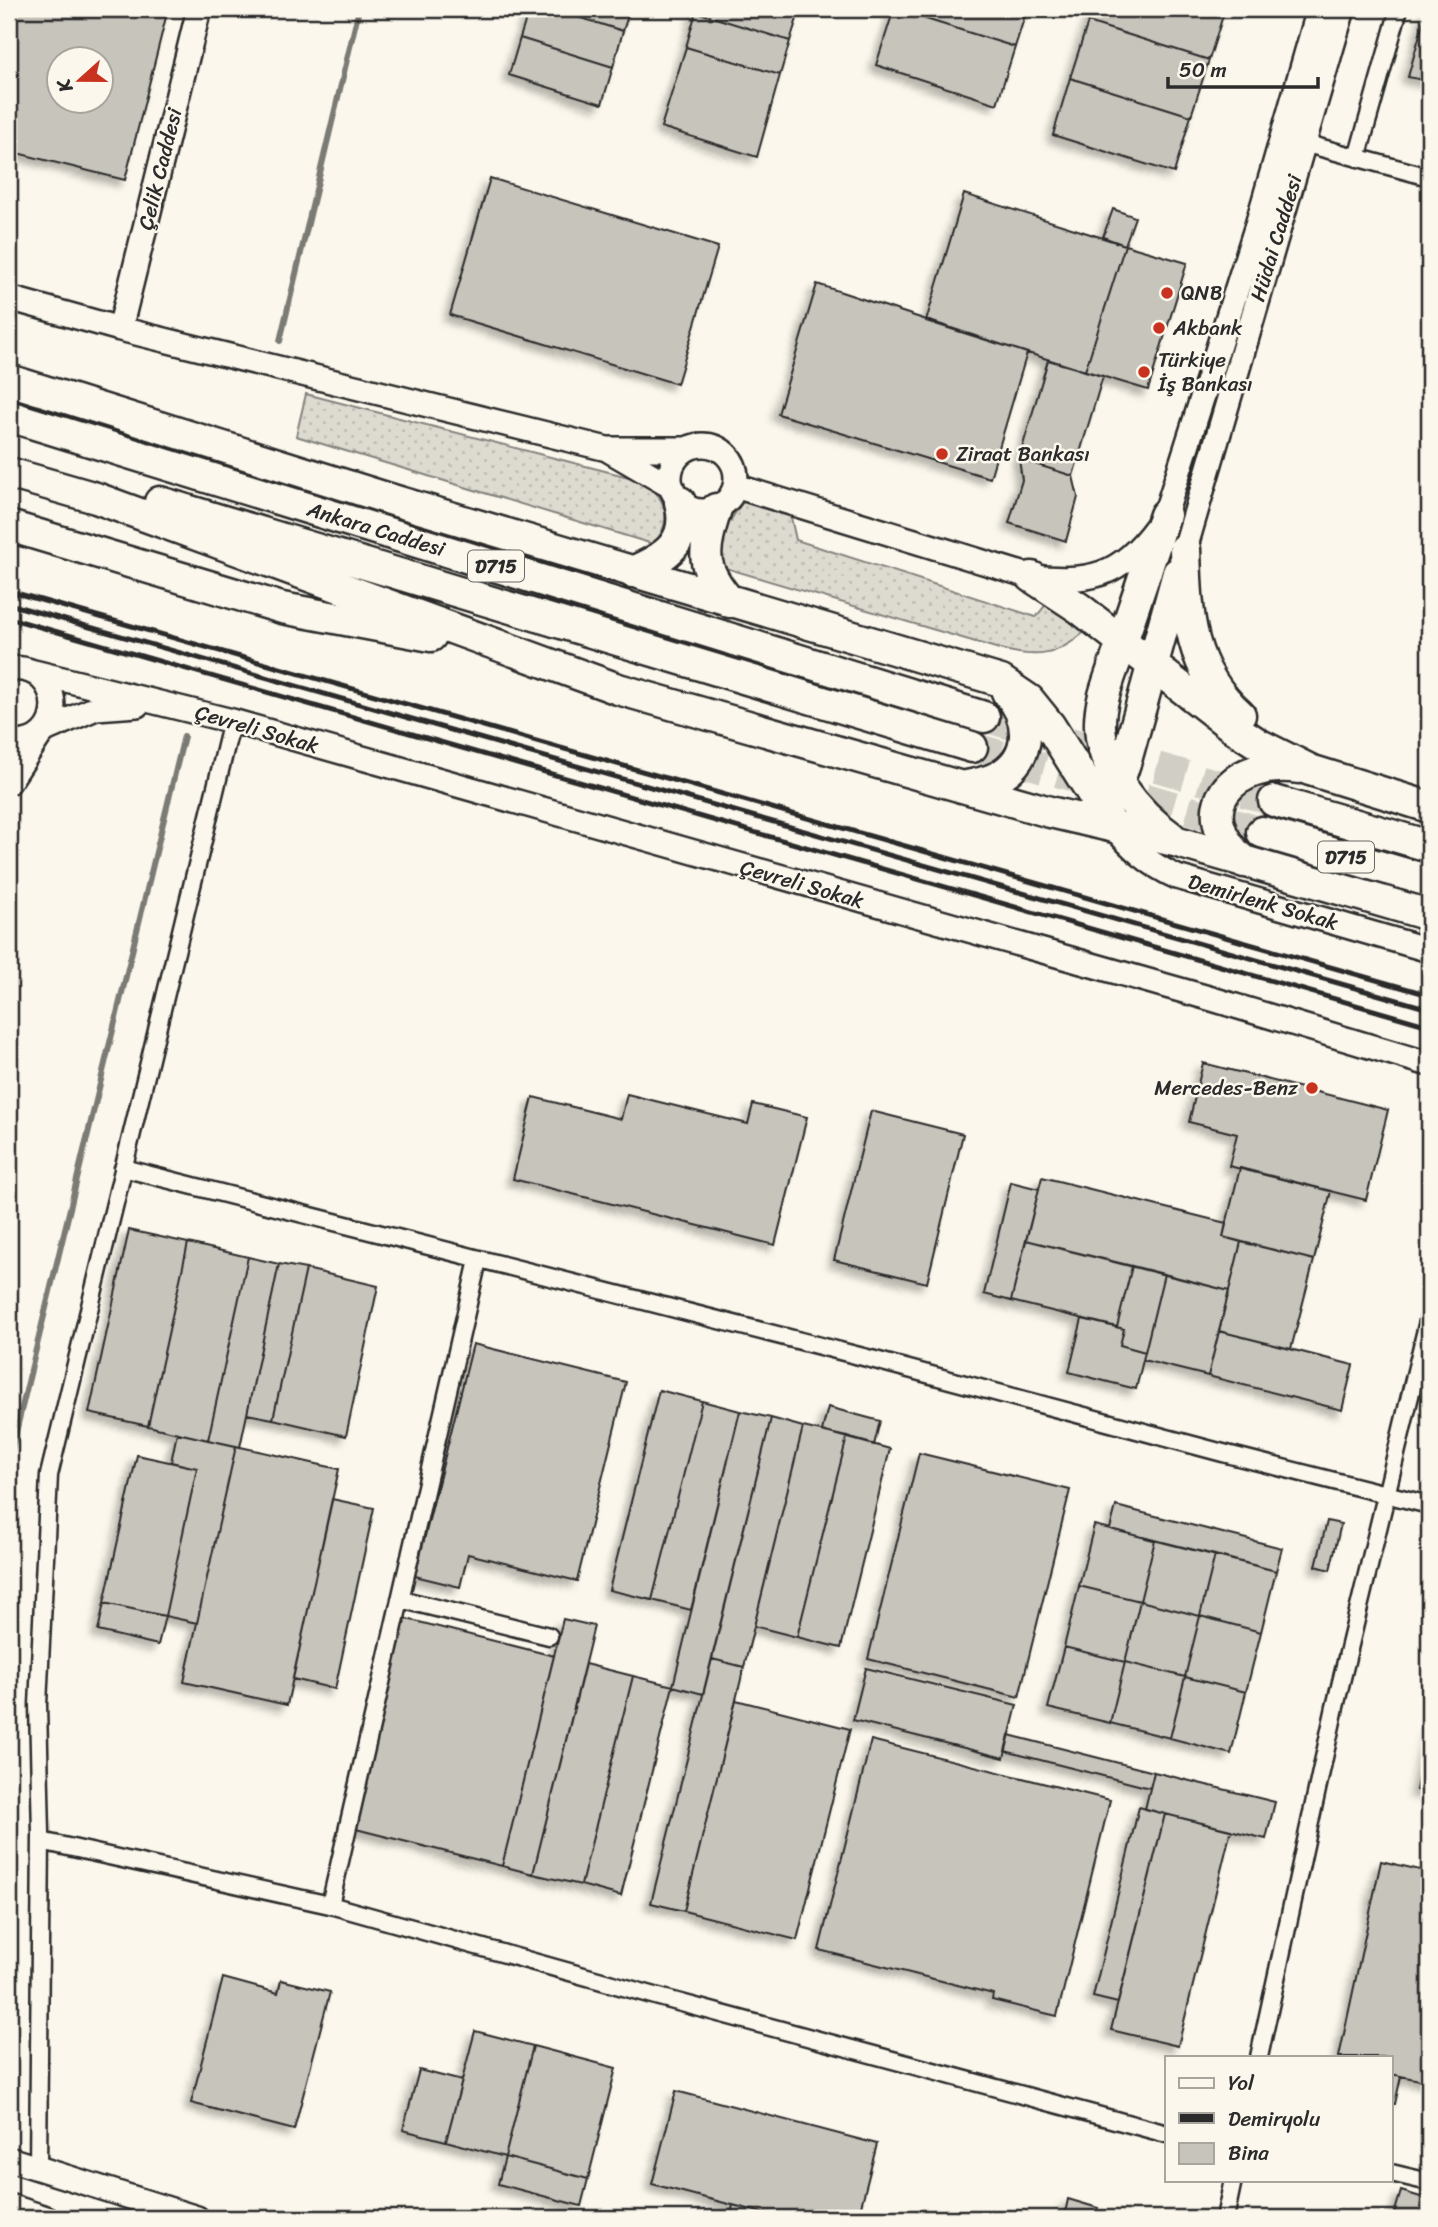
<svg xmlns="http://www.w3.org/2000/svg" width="1438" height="2227" viewBox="0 0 1438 2227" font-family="Sriracha,sans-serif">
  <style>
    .grass { fill: url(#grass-dots); stroke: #84827e; stroke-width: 2 }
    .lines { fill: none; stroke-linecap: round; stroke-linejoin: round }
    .stream { stroke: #7b7a75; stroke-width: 6 }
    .building { fill: #c7c4bc; stroke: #2b2b2b; stroke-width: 2; fill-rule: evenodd; filter: url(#shadow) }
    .highway-tunnel { stroke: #d1cec5; stroke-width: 30; stroke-dasharray: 30 15; stroke-linecap: butt }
    .street-casing { stroke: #2b2b2b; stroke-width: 21 }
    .secondary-casing { stroke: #2b2b2b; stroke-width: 28 }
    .highway-casing { stroke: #2b2b2b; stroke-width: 35 }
    .street { stroke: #fbf7ec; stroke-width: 16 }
    .secondary { stroke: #fbf7ec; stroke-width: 23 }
    .highway { stroke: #fbf7ec; stroke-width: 30 }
    .rail { stroke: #2b2b2b; stroke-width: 5 }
    .poi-dot { fill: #c8321e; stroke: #fbf7ec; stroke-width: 2.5 }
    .labels { text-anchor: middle; stroke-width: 5; stroke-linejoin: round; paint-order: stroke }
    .shield { fill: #fbf7ec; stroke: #696865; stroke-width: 2 }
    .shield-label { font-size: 19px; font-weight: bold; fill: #2b2b2b }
    .street-label { font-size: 21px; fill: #2b2b2b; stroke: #fbf7ec }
    .poi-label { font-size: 21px; fill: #2b2b2b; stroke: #fbf7ec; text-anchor: start }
  </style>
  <defs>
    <pattern id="grass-dots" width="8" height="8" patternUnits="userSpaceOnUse" patternTransform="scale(1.75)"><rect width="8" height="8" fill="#dddad0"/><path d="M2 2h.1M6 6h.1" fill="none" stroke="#bebbb3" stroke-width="1.8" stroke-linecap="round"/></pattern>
    <filter id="shadow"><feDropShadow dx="-6" dy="6" stdDeviation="3.5" flood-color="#0004"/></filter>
  </defs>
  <rect width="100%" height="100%" fill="#fbf7ec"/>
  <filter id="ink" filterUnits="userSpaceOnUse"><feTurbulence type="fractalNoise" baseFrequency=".0143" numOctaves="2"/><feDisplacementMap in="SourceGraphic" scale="14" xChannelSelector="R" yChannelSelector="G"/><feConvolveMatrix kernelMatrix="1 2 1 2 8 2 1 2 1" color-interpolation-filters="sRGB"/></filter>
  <g filter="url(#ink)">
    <!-- grass -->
    <path class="grass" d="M306,394L640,480C665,494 675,521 653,544L296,436Z
      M747,496L790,513L796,540L1036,617L1051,598L1089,628C1056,658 1037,659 996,648L722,567C711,542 733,516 747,496Z"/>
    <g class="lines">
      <!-- stream -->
      <path class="stream" d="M280,341L359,9
        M9,1461L184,736"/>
    </g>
    <!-- building -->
    <path class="building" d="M9,9H168L125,180L9,151ZM60,60H102V102H60Z
      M529,9H552L623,31L613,67L520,38Z
      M552,9H630L623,31Z
      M698,9H800L790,41L696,12Z
      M894,9H1027L1015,47Z
      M894,9L1015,47L997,104L876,65Z
      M1092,9H1225L1209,60L1088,22Z
      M1427,9H1429V81L1408,77Z
      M696,12L790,41L780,75L686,47Z
      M1088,22L1209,60L1191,116L1070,78Z
      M520,38L613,67L602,104L509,75Z
      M686,47L780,75L757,157L661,127Z
      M1070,78L1191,116L1174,173L1053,135Z
      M490,178L718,247L677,384L450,315Z
      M964,194L1125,245L1085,371L926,321Z
      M1113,209L1135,217L1125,245L1103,237Z
      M1125,245L1187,263L1148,390L1085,371Z
      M817,284L1027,353L990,478L778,414Z
      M1048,360L1103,376L1073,476L1019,459Z
      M1019,459L1073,476L1078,497L1066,541L1009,523L1022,480Z
      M1203,1063L1388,1110L1366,1200L1229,1166L1237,1134L1189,1122Z
      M627,1094L748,1124L753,1104L807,1117L775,1245L513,1179L533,1097L621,1119Z
      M871,1111L963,1134L927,1283L834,1260Z
      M1240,1168L1331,1191L1314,1260L1223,1237Z
      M1042,1177L1226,1223L1223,1237L1241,1242L1229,1291L1026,1240Z
      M1011,1182L1039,1189L1011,1301L984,1294Z
      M129,1230L188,1243L148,1426L89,1413Z
      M1026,1240L1132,1266L1117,1327L1011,1301Z
      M1241,1242L1314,1260L1291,1349L1219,1331Z
      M188,1243L248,1257L208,1440L148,1426Z
      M248,1257L279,1264L240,1447L208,1440Z
      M279,1264L306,1269L273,1419L247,1414Z
      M1132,1266L1164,1274L1145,1352L1120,1345L1124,1329L1117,1327Z
      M306,1269L378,1286L346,1436L273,1419Z
      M1164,1274L1229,1291L1208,1376L1143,1360Z
      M1082,1319L1124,1329L1120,1345L1145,1352L1136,1389L1069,1372Z
      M1219,1331L1353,1365L1342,1410L1208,1376Z
      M473,1344L626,1382L577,1581L468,1554L460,1587L415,1576Z
      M659,1390L702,1401L652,1600L609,1590Z
      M702,1401L740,1411L691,1610L652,1600Z
      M828,1407L880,1421L874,1445L822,1431Z
      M740,1411L771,1418L703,1694L673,1686Z
      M771,1418L803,1427L744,1667L712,1659Z
      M803,1427L847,1437L797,1637L754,1626Z
      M177,1433L236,1446L197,1623L165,1616L197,1468L171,1462Z
      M847,1437L890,1449L841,1648L797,1637Z
      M236,1446L339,1469L287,1705L184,1682Z
      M919,1453L1070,1490L1019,1697L868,1659Z
      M137,1455L197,1468L165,1616L104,1603Z
      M332,1499L374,1508L335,1689L293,1679Z
      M1116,1506L1282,1548L1276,1571L1110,1529Z
      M1327,1521L1341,1524L1330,1570L1316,1566Z
      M1094,1525L1155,1540L1140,1601L1079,1586Z
      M1155,1540L1215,1555L1200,1616L1140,1601Z
      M1215,1555L1276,1571L1261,1632L1200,1616Z
      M1079,1586L1140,1601L1125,1662L1064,1647Z
      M1140,1601L1200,1616L1185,1677L1125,1662Z
      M104,1603L165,1616L158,1645L98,1631Z
      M1200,1616L1261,1632L1246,1692L1185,1677Z
      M403,1618L554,1656L502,1866L352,1828Z
      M563,1619L594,1626L533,1874L502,1866Z
      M1064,1647L1125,1662L1110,1723L1048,1708Z
      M712,1659L744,1667L684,1911L651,1903Z
      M1125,1662L1185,1677L1170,1738L1110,1723Z
      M585,1664L633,1676L581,1885L533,1874Z
      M866,1668L1017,1705L1004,1758L853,1720Z
      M633,1676L673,1686L621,1896L581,1885Z
      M1185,1677L1246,1692L1231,1754L1170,1738Z
      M736,1700L850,1729L797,1940L684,1911Z
      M1429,1727V1793L1416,1790Z
      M1009,1735L1154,1772L1150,1788L1005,1751Z
      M871,1740L1110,1800L1057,2016L992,2000L993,1994L819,1950Z
      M1154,1772L1275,1802L1266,1839L1145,1809Z
      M1139,1807L1165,1814L1118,2003L1093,1997Z
      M1165,1814L1231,1830L1178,2046L1111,2030Z
      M1381,1861L1429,1872V2082L1391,2074V2057H1339Z
      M223,1978L278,1993L281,1980L330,1992L294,2130L191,2103Z
      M475,2031L533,2046L505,2157L446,2141Z
      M533,2046L616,2068L588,2179L505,2157Z
      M419,2070L462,2081L446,2141L403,2130Z
      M1391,2074L1401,2076L1395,2104H1391Z
      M676,2091L877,2144L858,2218H782L652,2184Z
      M505,2157L588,2179L581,2206L498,2184Z
      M1401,2191L1427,2199L1422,2218H1393Z
      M1068,2199L1098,2208L1096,2213L1117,2218H1064Z
      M733,2205L782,2218H730Z"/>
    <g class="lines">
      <!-- highway-tunnel -->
      <path class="highway-tunnel" d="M984,717L1274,801
        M972,747L1262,832"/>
      <!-- street casing -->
      <g class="street-casing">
        <path id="street" d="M1296,141L1429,177
          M1357,158L1399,9
          M123,1168L875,1360L1223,1453L1429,1505
          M400,1599L549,1636
          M41,1841L330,1905L659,1997L1167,2134
          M330,1905L478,1260
          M1259,2057L1335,1707L1429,1317
          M38,2169L41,1834L38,1705L49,1475L232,721
          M1391,2173L1429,2182
          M1225,2218L1233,2180"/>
      </g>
      <!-- secondary casing -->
      <g class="secondary-casing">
        <path id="secondary" d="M9,298L120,329L607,449H687
          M120,329L199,9
          M670 478a33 33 0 1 1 66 0a33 33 0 1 1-66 0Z
          M610,451L672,487
          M735,486L1032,577C1101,584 1125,572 1165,515L1257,225L1319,9
          M1185,549L1343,9
          M9,669C68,662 67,751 9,742
          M34,672L232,721L1212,999L1429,1064
          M45,730L96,708L137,705
          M9,782L40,735
          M1112,825C1131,848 1150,865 1177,877L1429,950
          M9,2159L197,2218
          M9,2206L46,2218"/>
      </g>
      <!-- highway casing -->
      <g class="highway-casing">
        <path id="highway" d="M9,380L396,501L1001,681L1029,700L1050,726L1112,825
          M9,416L984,717
          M9,473L96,498L618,689L1050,812L1178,842L1429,915
          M160,502L972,747
          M716,509C703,552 699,566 730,602
          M1165,515C1149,562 1133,608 1118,654C1110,677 1099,702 1100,727C1102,771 1137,813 1171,837
          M9,526L282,608L431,636
          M1185,549C1187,614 1188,668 1240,715
          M632,572C665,558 691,542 680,502
          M1032,577L1079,608L1231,726L1260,745L1310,770L1429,807
          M961,787C974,785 986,783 998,777C1034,757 1031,718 1007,692
          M1111,788L1122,772L1127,757L1178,573
          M1274,801L1429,846
          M1262,832L1429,881
          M1244,862C1186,810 1233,758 1299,768"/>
      </g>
      <!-- street -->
      <use href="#street" class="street"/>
      <!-- secondary -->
      <use href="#secondary" class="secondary"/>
      <!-- highway -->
      <use href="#highway" class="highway"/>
      <!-- rail -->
      <path class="rail" d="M9,591L1429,995
        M9,604L1429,1009
        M9,618L1429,1026"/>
    </g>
  </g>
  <!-- markers -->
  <g class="poi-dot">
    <circle cx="1167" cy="293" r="7"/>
    <circle cx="1159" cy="328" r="7"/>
    <circle cx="1144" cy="372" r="7"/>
    <circle cx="942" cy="454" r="7"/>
    <circle cx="1312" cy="1088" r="7"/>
  </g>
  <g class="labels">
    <!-- shield labels -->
    <g class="shield">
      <rect x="468" y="550.5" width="56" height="31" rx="5"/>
      <rect x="1318" y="841.5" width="56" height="31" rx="5"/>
    </g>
    <g class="shield-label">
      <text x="496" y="573">D715</text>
      <text x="1346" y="864">D715</text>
    </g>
    <!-- street labels -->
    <g class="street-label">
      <text transform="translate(160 169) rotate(-76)" y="7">Çelik Caddesi</text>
      <text transform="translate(1276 238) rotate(-73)" y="7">Hüdai Caddesi</text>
      <text transform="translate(376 529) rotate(17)" y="7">Ankara Caddesi</text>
      <text transform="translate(257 729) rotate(16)" y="7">Çevreli Sokak</text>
      <text transform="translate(802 884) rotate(16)" y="7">Çevreli Sokak</text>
      <text transform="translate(1263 902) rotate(16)" y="7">Demirlenk Sokak</text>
    </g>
    <!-- poi labels -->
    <g class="poi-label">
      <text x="1181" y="300">QNB</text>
      <text x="1173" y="335">Akbank</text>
      <text x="1158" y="367">Türkiye<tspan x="1158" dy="24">İş Bankası</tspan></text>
      <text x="956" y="461">Ziraat Bankası</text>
      <text x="1298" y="1095" text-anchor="end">Mercedes-Benz</text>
    </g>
  </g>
  <!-- margin -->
  <rect width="1438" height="2227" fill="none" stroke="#fbf7ec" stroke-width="35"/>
  <rect x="18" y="18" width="1403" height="2192" fill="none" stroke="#2b2b2b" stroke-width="2.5" filter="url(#ink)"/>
  <!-- legend -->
  <rect x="1165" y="2056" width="228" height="126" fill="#fbf7ec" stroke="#a8a59f" stroke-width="2"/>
  <rect x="1179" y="2078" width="35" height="10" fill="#fbf7ec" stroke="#a8a59f" stroke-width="2"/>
  <text x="1228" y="2090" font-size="21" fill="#2b2b2b">Yol</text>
  <rect x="1179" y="2113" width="35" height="10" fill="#2b2b2b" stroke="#a8a59f" stroke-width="2"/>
  <text x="1228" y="2126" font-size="21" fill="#2b2b2b">Demiryolu</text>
  <rect x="1179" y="2143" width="35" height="21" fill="#c7c4bc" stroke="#a8a59f" stroke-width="2"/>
  <text x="1228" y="2160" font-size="21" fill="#2b2b2b">Bina</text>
  <!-- north arrow -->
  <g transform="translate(80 80) rotate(249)"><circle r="33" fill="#fbf7ec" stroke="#a8a59f" stroke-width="2"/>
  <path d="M0-5L12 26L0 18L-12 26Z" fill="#c8321e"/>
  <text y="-10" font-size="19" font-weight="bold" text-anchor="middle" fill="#2b2b2b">K</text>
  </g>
  <!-- scale -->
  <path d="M1168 77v10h150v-10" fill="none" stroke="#2b2b2b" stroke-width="3.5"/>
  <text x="1179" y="77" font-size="21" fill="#2b2b2b" stroke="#fbf7ec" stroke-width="5" paint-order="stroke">50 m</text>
</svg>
